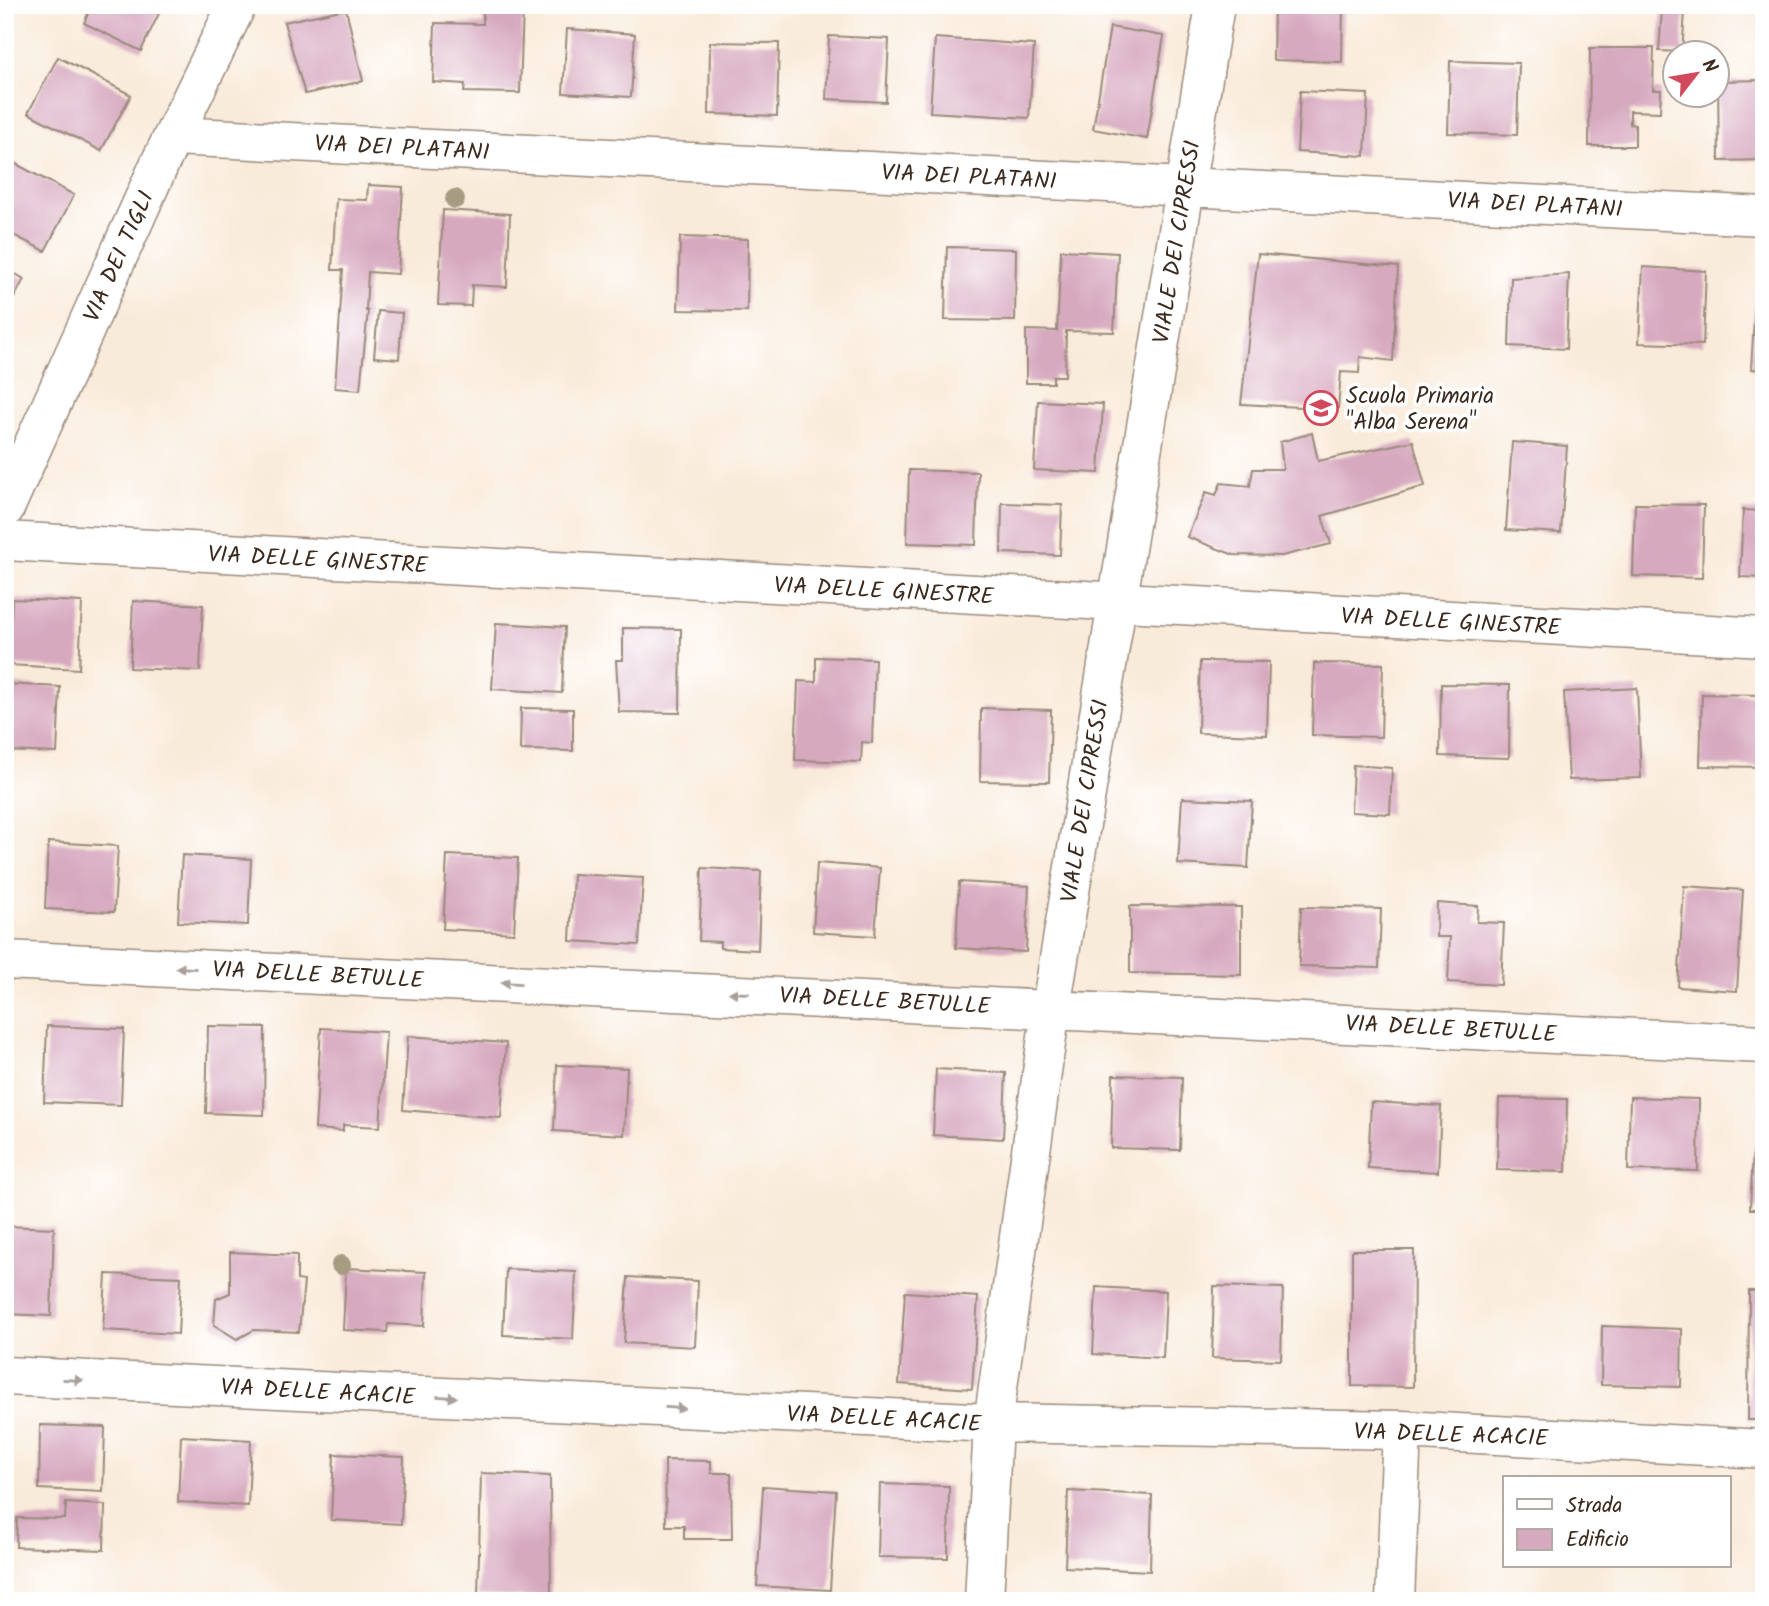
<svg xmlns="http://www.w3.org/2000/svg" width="1769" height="1606" viewBox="0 0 1769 1606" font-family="Kalam,sans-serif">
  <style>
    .building { fill: #d7a9bf }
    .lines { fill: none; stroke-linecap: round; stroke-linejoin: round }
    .minor-casing { stroke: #9a8a7c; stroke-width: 41 }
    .minor { stroke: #fff; stroke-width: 38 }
    .tree { fill: #a59c81 }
    .oneway { fill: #a79f9a }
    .labels { text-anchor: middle; stroke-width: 7; stroke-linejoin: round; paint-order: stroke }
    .street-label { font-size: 23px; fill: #3b2a1e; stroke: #fff }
    .poi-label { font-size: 23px; fill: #3b2a1e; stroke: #fff; text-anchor: start }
  </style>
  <rect width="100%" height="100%" fill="#fff"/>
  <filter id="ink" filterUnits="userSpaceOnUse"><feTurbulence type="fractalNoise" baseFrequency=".0143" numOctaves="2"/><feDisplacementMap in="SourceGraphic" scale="14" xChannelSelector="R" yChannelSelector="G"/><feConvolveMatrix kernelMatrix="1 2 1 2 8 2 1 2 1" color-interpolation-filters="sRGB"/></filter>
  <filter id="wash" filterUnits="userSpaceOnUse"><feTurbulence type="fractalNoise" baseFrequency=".00686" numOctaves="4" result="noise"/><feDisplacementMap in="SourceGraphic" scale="28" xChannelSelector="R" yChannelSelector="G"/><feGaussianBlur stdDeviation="1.57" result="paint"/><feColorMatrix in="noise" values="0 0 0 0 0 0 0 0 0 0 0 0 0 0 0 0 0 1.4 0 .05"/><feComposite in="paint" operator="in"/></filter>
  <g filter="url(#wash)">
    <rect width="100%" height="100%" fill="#f9ebda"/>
    <g id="blocks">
      <!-- building -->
      <path class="building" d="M87,5H163L141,51L84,23L91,7Z
        M483,5L523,7L520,93L464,92L465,84L433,82L435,23L483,24Z
        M1274,5H1343L1342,62L1273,60Z
        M346,9L363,81L305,94L284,22Z
        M1662,10L1685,12L1682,52L1659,51Z
        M1110,27L1164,36L1147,139L1093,129Z
        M567,29L635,34L631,97L563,93Z
        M829,36L889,39L886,102L826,99Z
        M935,38L1034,45L1029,118L930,112Z
        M710,42L779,43L777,116L709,114Z
        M1590,48H1654L1653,90H1661L1660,112L1630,111V124L1635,125V146H1589Z
        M58,57L131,95L101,151L28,113Z
        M1450,61L1519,63L1517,135L1448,133Z
        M1764,80V160L1719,161L1718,81Z
        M1300,91L1368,94L1365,156L1297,152Z
        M5,158L74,195L45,251L5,231Z
        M368,185L403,187L398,274L368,272L366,311H368L360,390L335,388L343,270H332L336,199L367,200Z
        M443,210L510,214L507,287L472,285L471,306L438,305Z
        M680,237L748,239L747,311L678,310Z
        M947,247L1016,249L1015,321L945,320Z
        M1061,250L1118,253L1114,332L1066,331L1065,376H1053V383H1026V330L1057,331Z
        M1258,254L1398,267L1393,361L1360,357L1359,373L1341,372L1338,409L1241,404Z
        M1643,267L1706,271L1703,345L1639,343Z
        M5,268L24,279L5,315Z
        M1569,274L1566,349L1509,346L1511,278Z
        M1755,303H1764V370L1751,369Z
        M378,311L402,313L399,359L374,357Z
        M1038,401L1103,404L1099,473L1034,470Z
        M1312,433L1318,461L1413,441L1425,486L1322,516L1331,544L1282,556L1234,555L1187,537L1206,492L1216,495L1221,483L1250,486L1253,469H1283L1280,442Z
        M1512,442L1567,446L1561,533L1506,530Z
        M909,470L978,472L976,545L907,543Z
        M1002,503L1062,505L1060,555L1001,553Z
        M1635,504L1704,505L1702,578L1633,576Z
        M1743,510L1764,511V578L1740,577Z
        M12,599L82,602L79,669L9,665Z
        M133,601L203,605L200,671L130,668Z
        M496,623L565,627L562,693L492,689Z
        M623,628L681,629L680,713L619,712L616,660H623Z
        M816,657L875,659L872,743L862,742L861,762L795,760L798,681L816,682Z
        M1200,661L1269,662L1267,735L1198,733Z
        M1314,663L1383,664L1381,737L1312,735Z
        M5,684L60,687L57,753L5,751Z
        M1441,684L1510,685L1509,758L1440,756Z
        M1637,688L1641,778L1569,780L1564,692Z
        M1702,694L1764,695V767L1700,766Z
        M521,708L573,709V751L520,750Z
        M981,708L1051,710L1049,782L980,781Z
        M1353,765L1392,768L1390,814L1351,812Z
        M1182,798L1252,801L1248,868L1178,864Z
        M48,842L118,846L114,912L45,909Z
        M182,855L251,859L248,925L178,922Z
        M447,855L518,858L514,933L443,929Z
        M817,863L880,868L875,936L813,932Z
        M702,868L761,871L758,950L720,948V942L699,941Z
        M573,874L643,878L639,945L570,941Z
        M959,882L1029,886L1026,952L956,948Z
        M1684,886L1743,890L1737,991L1678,987Z
        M1437,903L1478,906L1477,922L1504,923L1501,985L1448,982L1450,937H1436Z
        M1130,906L1241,907V975L1130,973Z
        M1301,907L1381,909L1379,968L1299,966Z
        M47,1026L124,1029L121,1105L44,1102Z
        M208,1026L265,1027L264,1115L206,1113Z
        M321,1028L386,1032L380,1127L343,1125V1131L315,1129Z
        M408,1036L506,1043L501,1118L403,1110Z
        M557,1065L627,1068L624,1135L554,1131Z
        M936,1069L1006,1073L1003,1139L933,1135Z
        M1113,1075L1182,1077L1180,1150L1111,1148Z
        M1630,1097L1699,1099L1698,1171L1628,1170Z
        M1499,1098L1567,1099L1566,1172L1497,1170Z
        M1371,1102L1441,1106L1438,1172L1368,1168Z
        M1753,1152H1764V1209H1750Z
        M5,1226L54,1228L51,1316L5,1314Z
        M1352,1250H1414L1413,1387L1352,1386Z
        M230,1252L297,1255V1280L304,1281L299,1332L254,1330L237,1339L214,1325L216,1299L230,1293Z
        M346,1268L426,1272L424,1326L388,1324L387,1332L343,1330Z
        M506,1269L576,1272L573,1339L503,1335Z
        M106,1274L181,1277L178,1334L103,1330Z
        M628,1277L698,1281L695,1347L624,1343Z
        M1214,1286L1283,1288L1281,1360L1212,1358Z
        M1096,1287L1166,1291L1163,1358L1093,1354Z
        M1749,1291H1764V1420H1748Z
        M905,1292L978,1297L972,1389L899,1384Z
        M1602,1326L1682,1329L1681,1387L1601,1385Z
        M40,1425L105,1427L103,1492L39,1489Z
        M181,1436L251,1440L248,1506L178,1502Z
        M334,1454L404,1457L401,1524L331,1520Z
        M665,1460L711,1461V1473H731L732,1539H684V1526H666Z
        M481,1473L550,1476L551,1598L478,1595Z
        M880,1484L949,1486L948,1558L878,1557Z
        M763,1486L836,1491L830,1590L757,1586Z
        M1068,1491L1152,1495L1150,1571L1065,1567Z
        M66,1503L105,1505L104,1550L16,1547L17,1518L65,1519Z"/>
    </g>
  </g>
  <g filter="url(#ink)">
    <use href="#blocks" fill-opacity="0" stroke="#9a8a7c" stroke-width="2"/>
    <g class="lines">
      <!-- minor casing -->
      <g class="minor-casing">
        <path id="minor" d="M173,136L1764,216
          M5,508L160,163L237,5
          M5,541L1764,637
          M5,960L1764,1044
          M5,1376L993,1423L1402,1430L1764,1449
          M984,1601L993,1423L1051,1008L1215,5
          M1395,1601L1402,1430"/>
      </g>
      <!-- minor -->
      <use href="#minor" class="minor"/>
    </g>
    <!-- trees -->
    <g class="tree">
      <circle cx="455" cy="199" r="10"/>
      <circle cx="341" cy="1265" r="10"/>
    </g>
    <!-- one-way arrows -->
    <defs><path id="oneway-solid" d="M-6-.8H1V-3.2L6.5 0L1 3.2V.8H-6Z" transform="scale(1.75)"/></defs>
    <g class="oneway">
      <use href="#oneway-solid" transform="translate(186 968) rotate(-177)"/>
      <use href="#oneway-solid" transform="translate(511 983) rotate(-177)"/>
      <use href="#oneway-solid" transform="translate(739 993) rotate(-177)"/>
      <use href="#oneway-solid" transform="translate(73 1380) rotate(3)"/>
      <use href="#oneway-solid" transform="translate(447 1397) rotate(3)"/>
      <use href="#oneway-solid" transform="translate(675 1408) rotate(3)"/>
    </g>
  </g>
  <!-- icons -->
  <defs>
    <g id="school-ring" transform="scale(1.75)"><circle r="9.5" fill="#fff" stroke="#d1495b" stroke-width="1.5"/><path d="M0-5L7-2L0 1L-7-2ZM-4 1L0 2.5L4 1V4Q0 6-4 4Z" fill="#d1495b"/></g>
  </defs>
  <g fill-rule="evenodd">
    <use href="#school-ring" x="1321" y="408"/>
  </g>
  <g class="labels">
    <!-- street labels -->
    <g class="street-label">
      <text transform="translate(402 147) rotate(3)" y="8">VIA DEI PLATANI</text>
      <text transform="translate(969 176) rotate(3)" y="8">VIA DEI PLATANI</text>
      <text transform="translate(1535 204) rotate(3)" y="8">VIA DEI PLATANI</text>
      <text transform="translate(1176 242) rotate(-81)" y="8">VIALE DEI CIPRESSI</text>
      <text transform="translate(118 256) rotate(-66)" y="8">VIA DEI TIGLI</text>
      <text transform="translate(318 559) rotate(3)" y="8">VIA DELLE GINESTRE</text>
      <text transform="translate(884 590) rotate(3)" y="8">VIA DELLE GINESTRE</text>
      <text transform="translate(1451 621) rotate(3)" y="8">VIA DELLE GINESTRE</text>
      <text transform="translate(1084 801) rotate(-81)" y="8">VIALE DEI CIPRESSI</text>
      <text transform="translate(318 974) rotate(3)" y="8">VIA DELLE BETULLE</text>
      <text transform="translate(885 1000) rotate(3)" y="8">VIA DELLE BETULLE</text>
      <text transform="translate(1451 1028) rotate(3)" y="8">VIA DELLE BETULLE</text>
      <text transform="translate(318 1391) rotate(3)" y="8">VIA DELLE ACACIE</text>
      <text transform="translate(884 1418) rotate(3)" y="8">VIA DELLE ACACIE</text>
      <text transform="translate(1451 1434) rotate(2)" y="8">VIA DELLE ACACIE</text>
    </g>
    <!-- poi labels -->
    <g class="poi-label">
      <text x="1346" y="403">Scuola Primaria<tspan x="1346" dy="26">"Alba Serena"</tspan></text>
    </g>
  </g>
  <!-- margin -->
  <rect width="1769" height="1606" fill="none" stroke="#fff" stroke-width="28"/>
  <!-- legend -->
  <rect x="1503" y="1476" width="228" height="91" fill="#ffffff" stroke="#b1aaa5" stroke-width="2"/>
  <rect x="1517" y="1499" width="35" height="10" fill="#ffffff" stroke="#b1aaa5" stroke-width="2"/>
  <text x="1566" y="1512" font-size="21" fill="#3b2a1e">Strada</text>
  <rect x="1517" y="1529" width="35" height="21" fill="#d7a9bf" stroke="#b1aaa5" stroke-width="2"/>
  <text x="1566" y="1546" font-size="21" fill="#3b2a1e">Edificio</text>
  <!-- north arrow -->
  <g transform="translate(1696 74) rotate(59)"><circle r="33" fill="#ffffff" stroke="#b1aaa5" stroke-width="2"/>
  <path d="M0-5L12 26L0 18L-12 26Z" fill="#d1495b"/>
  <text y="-10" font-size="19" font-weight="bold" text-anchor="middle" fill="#3b2a1e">N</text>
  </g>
</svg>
